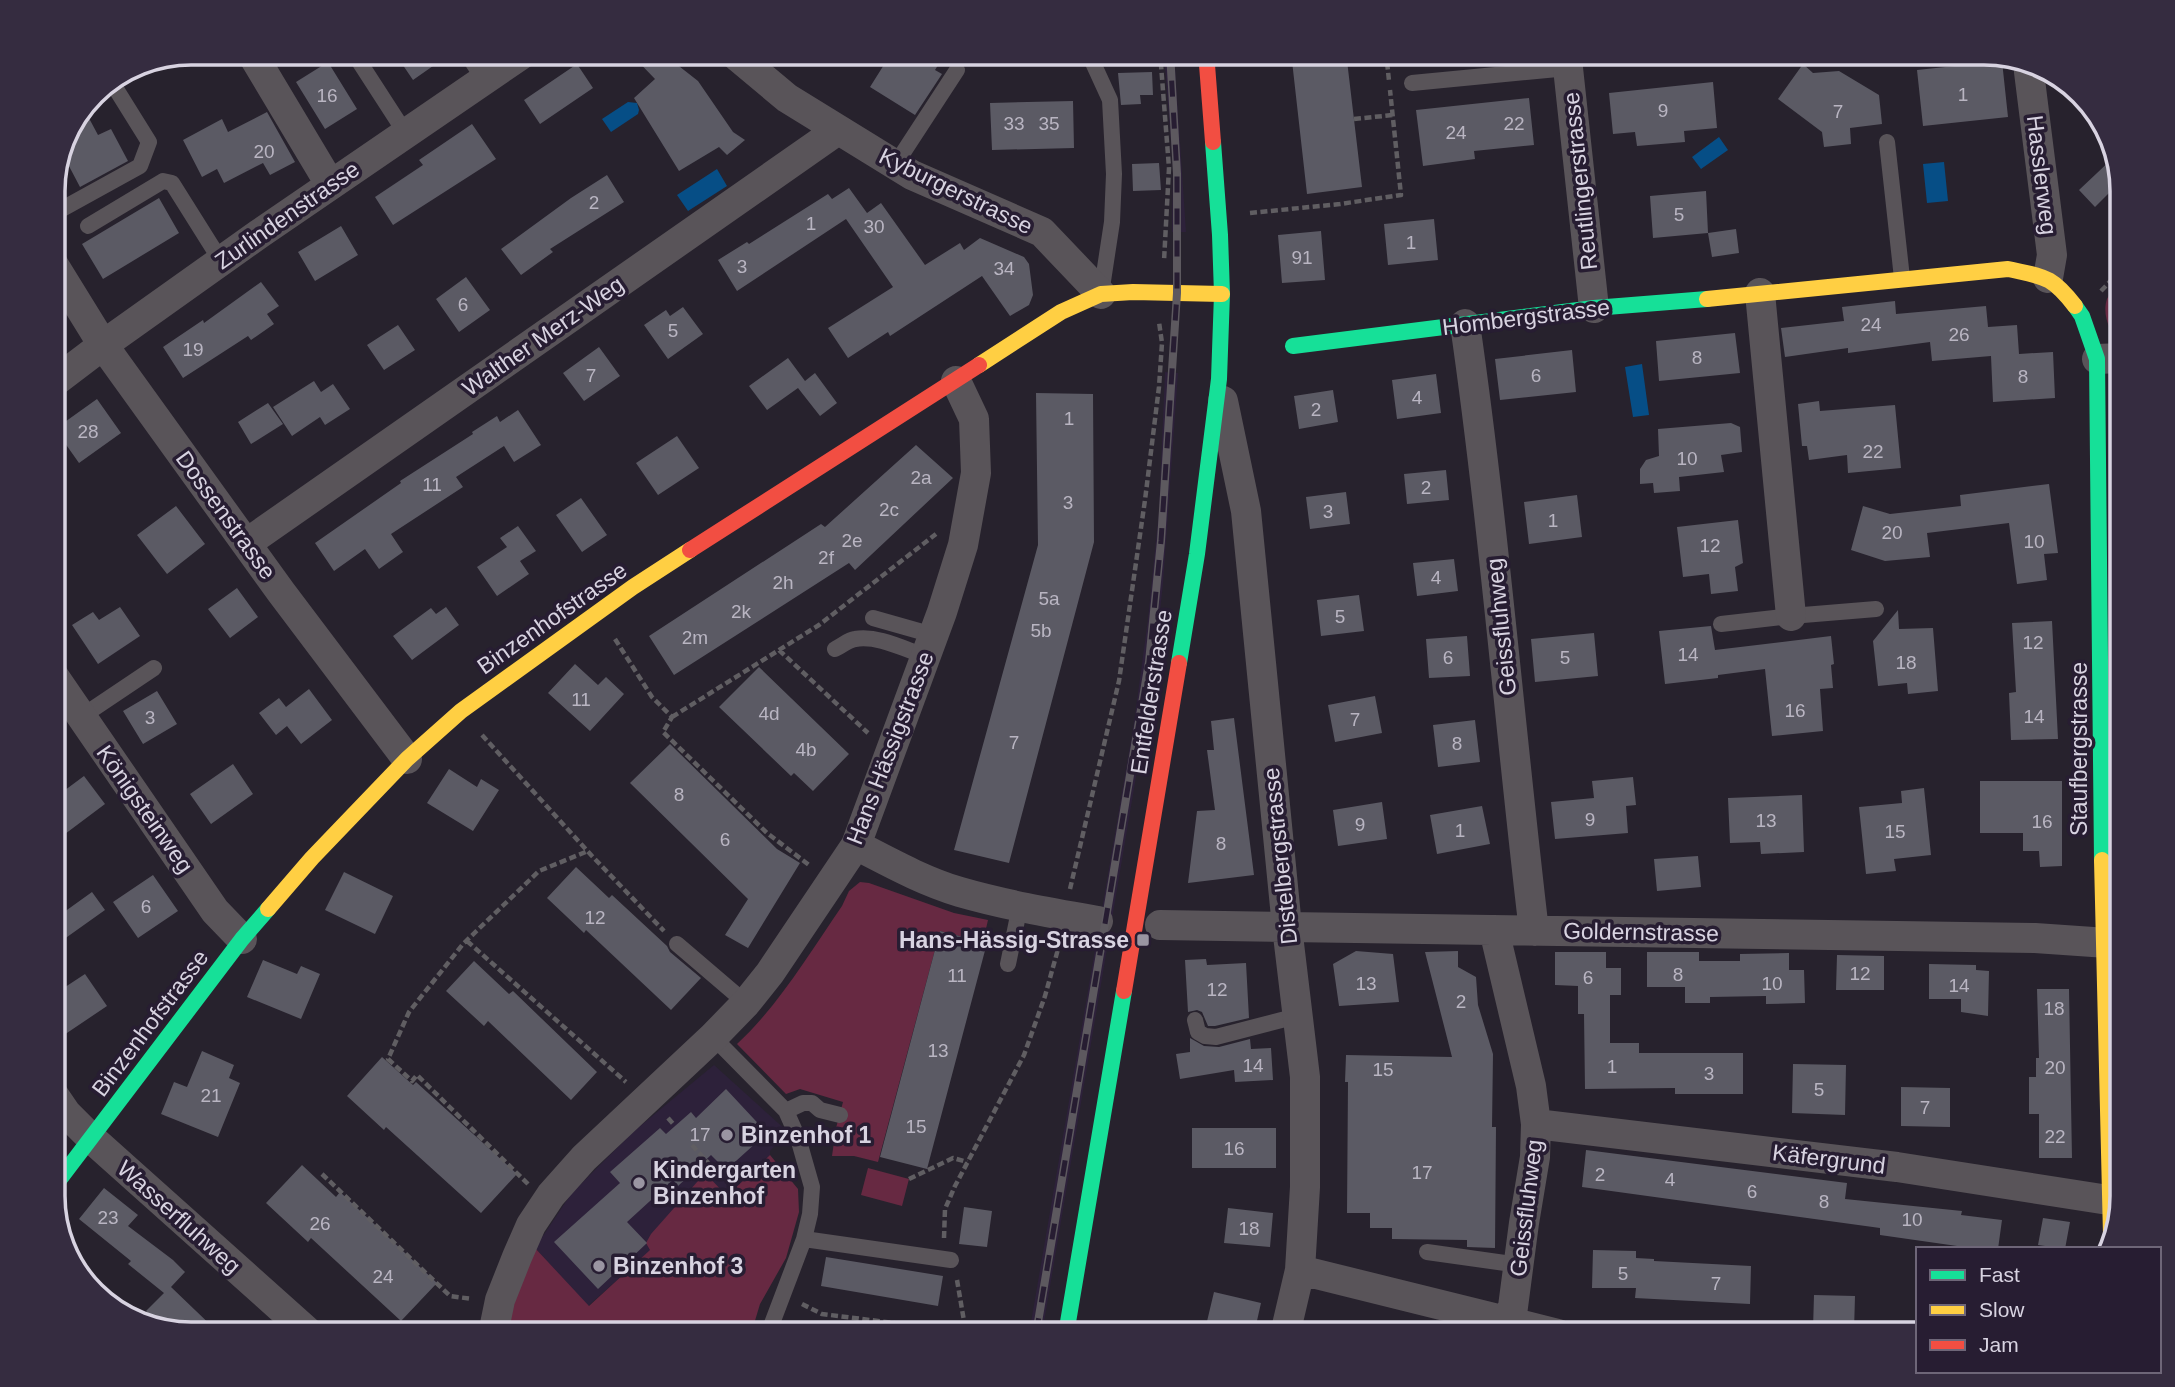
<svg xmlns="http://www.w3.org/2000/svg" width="2175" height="1387" viewBox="0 0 2175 1387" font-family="Helvetica,sans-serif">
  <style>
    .built { fill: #2d213a }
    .green { fill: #672942 }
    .water { fill: #064e86 }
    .building { fill: #5b5a64 }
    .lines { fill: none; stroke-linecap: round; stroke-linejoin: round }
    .path { stroke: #605e62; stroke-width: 4.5; stroke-dasharray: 7 3.5; stroke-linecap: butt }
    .lane { stroke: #595459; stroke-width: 16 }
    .street { stroke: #595459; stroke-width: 30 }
    .fast { stroke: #16e098; stroke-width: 16 }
    .slow { stroke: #ffcf43; stroke-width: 16 }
    .jam { stroke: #f24e42; stroke-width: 16 }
    .rail-casing { stroke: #5d595f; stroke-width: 8 }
    .rail { stroke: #271d32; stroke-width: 5; stroke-dasharray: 16; stroke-linecap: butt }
    .poi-dot { fill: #9a95a2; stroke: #271d32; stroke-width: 2.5 }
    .labels { text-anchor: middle; stroke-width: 7; stroke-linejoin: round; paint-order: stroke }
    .number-label { font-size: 19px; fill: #b9b5c2 }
    .street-label { font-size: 23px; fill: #d8d3e1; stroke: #271d32 }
    .poi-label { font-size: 23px; font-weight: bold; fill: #d8d3e1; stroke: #271d32; text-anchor: start }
    .rim { fill: none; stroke: #d8d3e1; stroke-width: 3.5 }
  </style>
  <rect width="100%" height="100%" fill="#27222d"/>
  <!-- built -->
  <path class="built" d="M1164,53H1174L1186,232H1172L1173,167Z
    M1165,372L1178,373L1163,583L1153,676L1042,1334H1029L1134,723L1148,619L1159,511Z
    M714,1065L788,1132L770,1151V1155L727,1196L705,1174L651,1250L588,1306L535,1248L571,1194L633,1132Z"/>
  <!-- green -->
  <path class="green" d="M2122,280V342C2109,334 2102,314 2107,299C2110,293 2117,285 2122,280Z
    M860,882L869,883L954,913L988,920L983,942L940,931L878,1162L854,1156H832L836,1128L843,1102L800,1089L786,1094L737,1044C779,1005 809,954 842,906L849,891Z
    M770,1155L798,1189L799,1212L786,1258L760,1304L751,1334H506L507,1322L535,1248L589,1306L650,1250L646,1243L651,1234L705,1173L727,1196Z
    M868,1168L909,1179L902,1206L861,1195Z"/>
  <!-- water -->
  <path class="water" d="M628,102L637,103L639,110L638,114L611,132L602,119Z
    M1719,137L1728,150L1701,169L1692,157Z
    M1944,162L1948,201L1927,203L1923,164Z
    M717,169L727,186L688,211L677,195Z
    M1642,364L1649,415L1633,417L1625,367Z"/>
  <!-- building -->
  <path class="building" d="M394,52H453L413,80Z
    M629,52H661L698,81L733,132L745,140L727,155L719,147L679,171L634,98L655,79Z
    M892,52H924L940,62L935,70L942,74L915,115L870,87Z
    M1291,52H1346L1362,187L1307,194Z
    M2002,61L2008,117L1923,126L1917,70Z
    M328,62L357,109L325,129L296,82Z
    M577,64L593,88L540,124L524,100Z
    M1803,64L1813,73L1839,71L1879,95L1882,124L1850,128L1851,144L1824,147L1822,132L1778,99Z
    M1152,72L1153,95H1140L1141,104L1121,105L1118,73Z
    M1713,82L1717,128L1684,131L1685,142L1637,146L1635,132L1613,134L1609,93Z
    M1529,98L1534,145L1474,151L1475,159L1423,166L1416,110Z
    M1073,101L1074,148L992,150L990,103Z
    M83,107L98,135L111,129L128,161L80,187L60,149L63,137Z
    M267,112L295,162L270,175L263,163L224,183L217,169L202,177L183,140L222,119L228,132Z
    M472,124L496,159L393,225L375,197L423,165L419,160Z
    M2114,157L2120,182L2095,207L2079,190Z
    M1159,163L1161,190L1133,191L1132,164Z
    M607,175L624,202L550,249L553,252L521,275L501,249L571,198Z
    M849,188L867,213L881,203L925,265L960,243L964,250L980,238L1024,257L1029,264L1033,295L1029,305L1010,316L982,276L890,336L888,332L848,358L828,328L893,287L846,219L737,291L718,260L747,242L749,244L828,194L832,199Z
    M1706,191L1708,233L1653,238L1650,196Z
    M159,198L179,233L103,279L82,244Z
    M1434,219L1438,260L1388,265L1384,224Z
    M341,226L358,255L315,281L298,252Z
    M1736,229L1739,253L1712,257L1708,233Z
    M1321,231L1325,280L1282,283L1278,235Z
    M466,277L490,310L459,332L436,299Z
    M261,282L279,306L267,314L274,324L251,340L248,336L183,378L163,347L203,320L204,323Z
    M1895,301L1896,314L1986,306L1988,327L2017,325L2019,354L2053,352L2055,398L1993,402L1991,356L1932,361L1930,342L1848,353V348L1785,357L1781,328L1844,321L1842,307Z
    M683,307L703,334L668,359L644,325L666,310L670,316Z
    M398,325L415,350L384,370L367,345Z
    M1735,333L1740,373L1659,381L1656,341Z
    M599,347L620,376L584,401L563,373Z
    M1572,350L1576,392L1500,400L1495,359Z
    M788,358L805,381L815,373L837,403L820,416L798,388L767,410L749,386Z
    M1436,374L1441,413L1397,419L1392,380Z
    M314,381L321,392L333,384L350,409L325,425L320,417L292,436L273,407Z
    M1333,390L1338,422L1299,429L1294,396Z
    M1036,393L1093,394L1094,542L1009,863L954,850L1038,545Z
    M97,399L121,433L79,463L55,429Z
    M1819,401L1820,411L1895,405L1901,468L1848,473L1847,455L1809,460L1807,446H1802L1798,404Z
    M268,403L283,424L251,444L238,422Z
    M518,410L541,445L514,462L504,446L456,477L463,487L391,534L403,552L379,569L365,549L334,571L315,543L401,483L400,481L473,434L472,432L497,416L500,422Z
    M1731,423L1740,427L1742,452L1721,455L1724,472L1679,477L1680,491L1654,493L1653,483L1640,484V469L1646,460L1659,456L1658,429Z
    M677,436L699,468L658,495L636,463Z
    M916,445L953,478L855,570L849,563L674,675L649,636L821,524L825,527Z
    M1446,470L1449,500L1407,504L1404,474Z
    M2049,484L2058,553L2044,554L2047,580L2017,584L2009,523L1927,533L1930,557L1885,561L1851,550L1863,506L1890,514L1961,506L1960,495Z
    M1346,492L1350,524L1310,529L1306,497Z
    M1577,495L1582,537L1529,544L1524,502Z
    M581,498L607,535L582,552L556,515Z
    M176,506L205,544L167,574L137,535Z
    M1738,520L1743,563L1735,567L1738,591L1711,594L1709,574L1683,577L1677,527Z
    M518,526L536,551L520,561L529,574L497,596L477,567L507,547L500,538Z
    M1454,559L1458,591L1417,596L1413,563Z
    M237,588L258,617L230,638L208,609Z
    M1359,595L1364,631L1321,636L1317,600Z
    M120,607L140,636L98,664L72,625L93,612L99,620Z
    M446,607L459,625L412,660L393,636L431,608L436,614Z
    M1898,610L1899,629L1933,628L1938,691L1908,694L1907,683L1878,686L1873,641Z
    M2052,621L2058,739L2011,740L2009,693L2016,692L2012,623Z
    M1711,626L1715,650L1831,636L1834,664L1831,665L1833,688L1820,689L1823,731L1772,736L1765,669L1718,675V678L1665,684L1659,631Z
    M1594,633L1598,676L1535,682L1531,639Z
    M1467,636L1470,676L1429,678L1426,639Z
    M575,664L598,685L606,677L624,694L590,731L548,693Z
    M759,667L849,754L813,791L794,773L791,776L719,707Z
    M309,689L332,720L301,744L287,726L276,735L259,713L279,698L286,707Z
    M157,691L177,724L143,744L123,711Z
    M1375,696L1382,733L1335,742L1328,705Z
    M1234,718L1254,875L1188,883L1197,811L1215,810L1207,750H1214L1211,721Z
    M1475,720L1480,762L1438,767L1433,725Z
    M670,744L777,849L800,863L748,948L725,935L748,899L630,783Z
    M233,764L253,794L211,824L190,794Z
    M449,769L477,787L481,779L499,790L473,831L427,803Z
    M84,776L105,804L53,843V799Z
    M1633,777L1636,805L1626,806L1628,833L1555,839L1551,802L1594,798L1592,781Z
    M1980,781H2062V866L2040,867L2039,851H2023V833H1980Z
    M1924,788L1931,855L1894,859L1896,871L1866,874L1859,807L1902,803L1901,791Z
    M1802,795L1804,852L1761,854L1760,842L1730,843L1728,798Z
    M1382,802L1387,839L1338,846L1333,810Z
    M1482,806L1490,844L1437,854L1430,815Z
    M1698,856L1701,887L1657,891L1654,859Z
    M576,867L609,898L612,895L667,946L670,952L701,978L671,1010L586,930L584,933L547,898Z
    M344,872L393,896L375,934L325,910Z
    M153,875L178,911L138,938L113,902Z
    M92,892L105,910L53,947V920Z
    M940,931L987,943L927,1169L880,1157Z
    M1356,951L1393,954L1399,1002L1339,1006L1333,964Z
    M1458,951V967L1476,977L1478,1005L1493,1054L1492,1127H1496L1495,1248L1467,1247V1240L1392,1239V1228H1370V1213H1347L1348,1082H1345L1346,1055L1452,1057L1425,952Z
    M1555,952H1606V968H1621V995H1610V1043H1639V1053H1743V1094H1675V1088L1585,1089L1584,1014H1578V986L1555,985Z
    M1647,952H1699V961H1740V954L1789,953V970H1804L1805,1003L1766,1004V996L1710,997V1003H1685V987H1647Z
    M1837,955L1884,956V990H1836Z
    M1206,959L1207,965L1246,963L1249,1018L1215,1026H1208L1202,1012L1197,1010L1188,1012L1185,960Z
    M263,960L297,974L301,966L320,974L301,1019L247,997Z
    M474,961L509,994L513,991L597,1072L571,1100L488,1021L484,1026L446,991Z
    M1929,964L1976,965V970L1989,971L1988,1016L1961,1012V999H1929Z
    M85,974L107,1006L61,1037L53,1026V995Z
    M2037,989H2069L2072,1158H2039V1114H2029V1077H2036V1058H2039Z
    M1190,1038L1204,1046L1219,1047L1250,1039L1251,1049L1271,1048L1273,1080L1235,1082L1234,1070L1180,1079L1176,1054L1190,1052Z
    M202,1051L234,1065L229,1078L240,1083L218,1137L161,1114L174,1082L187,1087Z
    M382,1057L413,1085L416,1082L517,1174L481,1213L386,1127L384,1130L347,1096Z
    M1793,1064L1846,1065L1845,1115L1792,1113Z
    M1901,1087L1950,1088V1127L1901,1126Z
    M726,1089L767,1133L726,1170L711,1155L678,1186L673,1180L627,1222L647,1243L598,1289L554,1242L620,1183L610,1172L660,1128L666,1134L691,1112L696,1118Z
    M1192,1128H1276V1168H1192Z
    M1586,1150L1847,1183L1845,1199L1962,1211L1961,1215L2002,1220L1998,1249H1978L1880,1235V1228L1582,1187Z
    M302,1165L336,1197L340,1192L437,1283L401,1321L311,1238L308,1242L266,1203Z
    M104,1188L138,1215L128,1226L173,1260L185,1272L171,1287L220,1334H191L160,1325L146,1311L164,1293L128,1264L131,1261L79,1219Z
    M964,1207L992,1211L987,1247L959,1244Z
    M1228,1208L1273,1213L1270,1247L1224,1243Z
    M2043,1218L2070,1222L2065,1249H2045V1246L2038,1245Z
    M1593,1250L1636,1251V1258L1654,1259V1261L1751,1266L1750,1304L1635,1298L1636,1288H1592Z
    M826,1257L943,1276L938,1306L821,1286Z
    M1214,1292L1261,1303L1254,1334H1204Z
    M1814,1295L1855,1296L1854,1331L1813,1329Z"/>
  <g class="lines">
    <!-- path -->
    <path class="path" d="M1160,52L1169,168L1164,261
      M1386,52L1389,81
      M1354,119L1393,115
      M1250,213L1340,204L1401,195L1390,90
      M2101,291L2122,269
      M615,639L652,697L672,717L663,732L767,833L809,865
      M779,650L868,733
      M672,717L819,625L936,534
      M482,735L592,856L664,931
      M1070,889L1119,681L1145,500L1159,387L1162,343L1159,322
      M467,941L626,1082
      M668,1118L675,1126
      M692,1145L711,1166
      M322,1174L450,1296L472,1299
      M909,1179L953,1158L967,1162
      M528,1184L417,1075L412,1081L388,1059L409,1012L463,944L539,871L588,851
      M944,1238L945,1209L955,1186L1024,1055L1045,996L1060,942
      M957,1280L964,1321L965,1334
      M802,1304L822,1314L894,1323L899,1334"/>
    <!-- lane -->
    <path class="lane" d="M353,52L406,134
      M466,52L485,81
      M1088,52L1110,100L1114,174L1112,222L1101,294
      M1412,83L1568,68
      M1887,142L1902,278
      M895,165L957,70
      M53,214L140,166L149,142L111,81
      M88,226L163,181L172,183L221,261
      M873,618L933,635
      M1721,624L1791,616L1876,609
      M835,649C842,646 848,640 855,639C878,635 904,649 925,656
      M81,717L154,668
      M677,944L746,1003
      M1008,964L1020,906
      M1195,1020L1198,1032L1205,1036L1216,1037L1297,1016
      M713,1037L786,1111L798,1138L812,1187L810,1214L804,1239L768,1334
      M786,1111L803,1103H812L820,1110L840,1115
      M804,1239L951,1260
      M1427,1252L1519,1265"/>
    <!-- street -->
    <path class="street" d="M251,52L330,184
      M732,52L787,98L912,175L1042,232L1101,294
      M1569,52L1568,68L1594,308
      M2029,72L2052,255L2048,278
      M53,264L103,345L281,592L407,759
      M1760,293L1791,616
      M1465,324C1494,526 1510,729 1534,931
      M2097,359L2122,358
      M53,383L103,345L259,234L525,52
      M1223,401L1246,511L1287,927L1305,1077V1187L1300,1270L1285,1334
      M247,543L838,130
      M53,675L215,911L242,939
      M856,845C889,862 923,881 960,892C1005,905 1052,913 1098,921
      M1160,925L2035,938L2122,944
      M1494,930L1531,1086L1536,1124L1535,1157L1524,1223L1511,1322
      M53,1094L66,1113L92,1139L310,1334
      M1536,1124L1897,1167L2121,1202
      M1300,1270L1558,1334
      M493,1334L500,1300L517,1257L531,1225L551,1195L584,1158L713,1037L746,1003L770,973L856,845L942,612L963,545L976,473L974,419L956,381"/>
    <!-- fast -->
    <path class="fast" d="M2075,306L2082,316L2097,359L2102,860
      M1293,346L1594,308L1707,299
      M1179,663L1197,554L1219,379L1222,294L1220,235L1213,142
      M53,1188L242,939L268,909
      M1066,1334L1124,991"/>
    <!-- slow -->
    <path class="slow" d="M1707,299L2008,269C2044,277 2051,275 2075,306
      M979,365L1061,312L1101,294L1133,292L1222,294
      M2102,860L2111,1235
      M268,909L312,858L407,759L461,711L633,587L690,550"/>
    <!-- jam -->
    <path class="jam" d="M1206,52L1213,142
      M690,550L979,365
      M1124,991L1179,663"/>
    <!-- rail casing -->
    <g class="rail-casing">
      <path id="rail" d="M1036,1334L1149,662L1161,541L1177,293V174L1170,52"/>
    </g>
    <!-- rail -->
    <use href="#rail" class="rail"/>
  </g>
  <!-- markers -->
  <g class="poi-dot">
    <rect x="1136" y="933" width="14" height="14" rx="3.5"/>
    <circle cx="727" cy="1135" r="7"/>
    <circle cx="639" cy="1183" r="7"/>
    <circle cx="599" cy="1266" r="7"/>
  </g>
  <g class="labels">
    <!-- number labels -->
    <g class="number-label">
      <text x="1963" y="101">1</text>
      <text x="327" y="102">16</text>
      <text x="1663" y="117">9</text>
      <text x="1838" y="118">7</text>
      <text x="1014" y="130">33</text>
      <text x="1049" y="130">35</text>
      <text x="1514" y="130">22</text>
      <text x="1456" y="139">24</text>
      <text x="264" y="158">20</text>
      <text x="594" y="209">2</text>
      <text x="1679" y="221">5</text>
      <text x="811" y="230">1</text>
      <text x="874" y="233">30</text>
      <text x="1411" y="249">1</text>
      <text x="1302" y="264">91</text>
      <text x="742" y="273">3</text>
      <text x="1004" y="275">34</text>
      <text x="463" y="311">6</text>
      <text x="1871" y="331">24</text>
      <text x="673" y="337">5</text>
      <text x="1959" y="341">26</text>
      <text x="193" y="356">19</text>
      <text x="1697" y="364">8</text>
      <text x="591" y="382">7</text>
      <text x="1536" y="382">6</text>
      <text x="2023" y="383">8</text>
      <text x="1417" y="404">4</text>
      <text x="1316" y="416">2</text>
      <text x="1069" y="425">1</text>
      <text x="88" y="438">28</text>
      <text x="1873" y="458">22</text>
      <text x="1687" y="465">10</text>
      <text x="921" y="484">2a</text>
      <text x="432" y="491">11</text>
      <text x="1426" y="494">2</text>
      <text x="1068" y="509">3</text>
      <text x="889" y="516">2c</text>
      <text x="1328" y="518">3</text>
      <text x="1553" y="527">1</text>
      <text x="1892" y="539">20</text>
      <text x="852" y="547">2e</text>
      <text x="2034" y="548">10</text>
      <text x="1710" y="552">12</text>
      <text x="826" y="564">2f</text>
      <text x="1436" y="584">4</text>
      <text x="783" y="589">2h</text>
      <text x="1049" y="605">5a</text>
      <text x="741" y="618">2k</text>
      <text x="1340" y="623">5</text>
      <text x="1041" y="637">5b</text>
      <text x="695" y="644">2m</text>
      <text x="2033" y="649">12</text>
      <text x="1688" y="661">14</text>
      <text x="1448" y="664">6</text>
      <text x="1565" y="664">5</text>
      <text x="1906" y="669">18</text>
      <text x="581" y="706">11</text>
      <text x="1795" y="717">16</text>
      <text x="769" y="720">4d</text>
      <text x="2034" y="723">14</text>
      <text x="150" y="724">3</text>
      <text x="1355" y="726">7</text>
      <text x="1014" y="749">7</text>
      <text x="1457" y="750">8</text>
      <text x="806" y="756">4b</text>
      <text x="679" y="801">8</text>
      <text x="1590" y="826">9</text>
      <text x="1766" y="827">13</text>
      <text x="2042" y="828">16</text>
      <text x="1360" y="831">9</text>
      <text x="1460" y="837">1</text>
      <text x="1895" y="838">15</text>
      <text x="725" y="846">6</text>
      <text x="1221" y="850">8</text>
      <text x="146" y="913">6</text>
      <text x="595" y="924">12</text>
      <text x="1860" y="980">12</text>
      <text x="1678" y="981">8</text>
      <text x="957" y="982">11</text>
      <text x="1588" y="984">6</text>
      <text x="1366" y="990">13</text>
      <text x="1772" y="990">10</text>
      <text x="1959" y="992">14</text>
      <text x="1217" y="996">12</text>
      <text x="1461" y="1008">2</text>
      <text x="2054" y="1015">18</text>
      <text x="938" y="1057">13</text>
      <text x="1253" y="1072">14</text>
      <text x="1612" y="1073">1</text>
      <text x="2055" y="1074">20</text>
      <text x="1383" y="1076">15</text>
      <text x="1709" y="1080">3</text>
      <text x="1819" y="1096">5</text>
      <text x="211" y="1102">21</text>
      <text x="1925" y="1114">7</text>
      <text x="916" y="1133">15</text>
      <text x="700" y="1141">17</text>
      <text x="2055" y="1143">22</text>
      <text x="1234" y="1155">16</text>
      <text x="1422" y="1179">17</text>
      <text x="1600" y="1181">2</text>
      <text x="1670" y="1186">4</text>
      <text x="1752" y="1198">6</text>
      <text x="1824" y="1208">8</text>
      <text x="108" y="1224">23</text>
      <text x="1912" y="1226">10</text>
      <text x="320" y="1230">26</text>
      <text x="1249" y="1235">18</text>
      <text x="1623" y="1280">5</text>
      <text x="383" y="1283">24</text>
      <text x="1716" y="1290">7</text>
    </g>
    <!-- street labels -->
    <g class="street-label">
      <text transform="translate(2042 175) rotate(83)" y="8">Hasslerweg</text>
      <text transform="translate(1580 181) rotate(-96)" y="8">Reutlingerstrasse</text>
      <text transform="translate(956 191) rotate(26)" y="8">Kyburgerstrasse</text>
      <text transform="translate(287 215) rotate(-35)" y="8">Zurlindenstrasse</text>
      <text transform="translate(1526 317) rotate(-7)" y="8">Hombergstrasse</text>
      <text transform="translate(543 336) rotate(-35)" y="8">Walther Merz-Weg</text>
      <text transform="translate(226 515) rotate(54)" y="8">Dossenstrasse</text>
      <text transform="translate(552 618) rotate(-35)" y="8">Binzenhofstrasse</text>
      <text transform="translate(1501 627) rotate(-96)" y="8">Geissfluhweg</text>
      <text transform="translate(1151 692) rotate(-81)" y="8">Entfelderstrasse</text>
      <text transform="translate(890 748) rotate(-69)" y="8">Hans Hässigstrasse</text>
      <text transform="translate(2079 749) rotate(-90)" y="8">Staufbergstrasse</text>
      <text transform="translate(145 809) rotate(55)" y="8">Königsteinweg</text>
      <text transform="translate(1280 856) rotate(-96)" y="8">Distelbergstrasse</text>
      <text transform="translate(1641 932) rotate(1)" y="8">Goldernstrasse</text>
      <text transform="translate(150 1023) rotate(-53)" y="8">Binzenhofstrasse</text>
      <text transform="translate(1829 1159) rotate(7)" y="8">Käfergrund</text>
      <text transform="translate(1526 1208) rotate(-83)" y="8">Geissfluhweg</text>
      <text transform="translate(179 1217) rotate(42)" y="8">Wasserfluhweg</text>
    </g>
    <!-- poi labels -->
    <g class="poi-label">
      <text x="1129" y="948" text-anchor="end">Hans-Hässig-Strasse</text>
      <text x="741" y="1143">Binzenhof 1</text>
      <text x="653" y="1178">Kindergarten<tspan x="653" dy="26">Binzenhof</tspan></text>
      <text x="613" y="1274">Binzenhof 3</text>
    </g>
  </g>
  <!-- crop -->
  <path d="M0 0H2175V1387H0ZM191 65H1984A126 126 0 0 1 2110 191V1196A126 126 0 0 1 1984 1322H191A126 126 0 0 1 65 1196V191A126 126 0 0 1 191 65Z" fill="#352c40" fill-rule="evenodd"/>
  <path class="rim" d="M191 65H1984A126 126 0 0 1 2110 191V1196A126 126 0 0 1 1984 1322H191A126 126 0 0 1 65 1196V191A126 126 0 0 1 191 65Z"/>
  <!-- legend -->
  <rect x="1916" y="1247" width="245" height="126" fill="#271d32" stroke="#6e6678" stroke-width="2"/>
  <rect x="1930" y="1270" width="35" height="10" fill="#16e098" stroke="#6e6678" stroke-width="2"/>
  <text x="1979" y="1282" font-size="21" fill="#d8d3e1">Fast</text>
  <rect x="1930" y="1305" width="35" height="10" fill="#ffcf43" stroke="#6e6678" stroke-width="2"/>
  <text x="1979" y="1317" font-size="21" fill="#d8d3e1">Slow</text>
  <rect x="1930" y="1340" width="35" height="10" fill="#f24e42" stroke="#6e6678" stroke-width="2"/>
  <text x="1979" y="1352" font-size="21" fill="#d8d3e1">Jam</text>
</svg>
